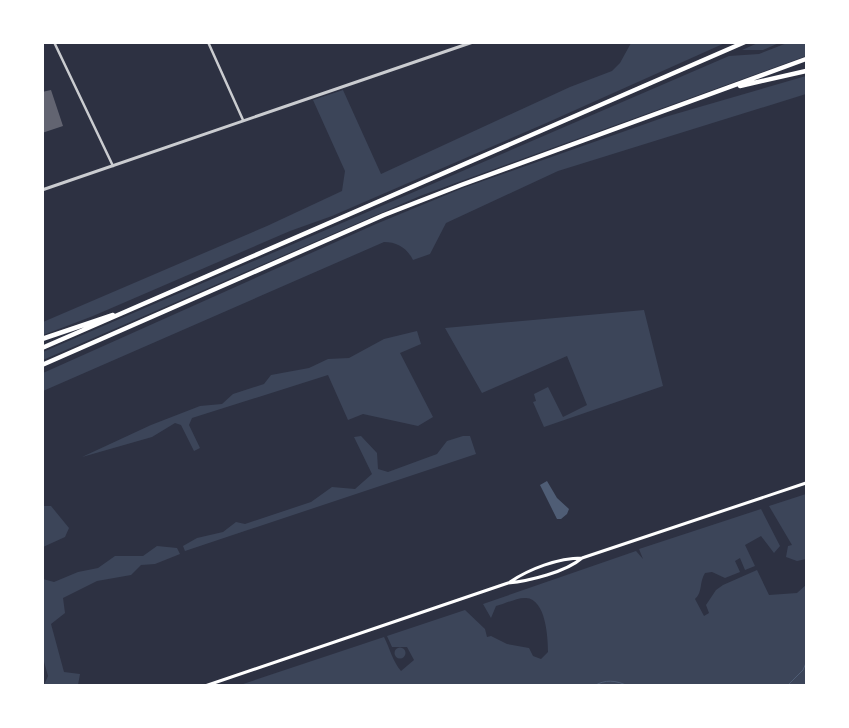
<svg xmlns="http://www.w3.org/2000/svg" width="849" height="728" viewBox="0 0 849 728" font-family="'Work Sans',sans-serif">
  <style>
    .green { fill: #3c4559 }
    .water { fill: #4f5d75 }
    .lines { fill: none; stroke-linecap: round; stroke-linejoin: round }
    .stream { stroke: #4f5d75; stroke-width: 1 }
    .building { fill: #626471 }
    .minor { stroke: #caccd0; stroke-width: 2.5 }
    .tertiary { stroke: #caccd0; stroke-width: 3 }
    .secondary { stroke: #fff; stroke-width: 3 }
    .motorway { stroke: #fff; stroke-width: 4.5 }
  </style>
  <rect width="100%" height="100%" fill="#2d3142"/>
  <!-- green -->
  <path class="green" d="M760,42H779V43L763,50H742Z
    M631,43H725L544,124L332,216L290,231L93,316L43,335V322L267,226L342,191L345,171L313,100L343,90L381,174L570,87L612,71L620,63Z
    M787,43H806V56L420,196L43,360V352L729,56L759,54Z
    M806,76V94L558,171L446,223L430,254L413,260C407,248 397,242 384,242L43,391V373L376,224L463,188L665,117Z
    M644,310L663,386L544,427L533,402L536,401L534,394L548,387L563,417L587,405L567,356L482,393L445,328Z
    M417,331L421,344L400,353L433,417L418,426L363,414L348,420L328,375L192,418L189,425L200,448L194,451L181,425L175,423L152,437L82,457L151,425L200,406L222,404L233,394L264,384L271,375L309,368L328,359L349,358L384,339Z
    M361,436L377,453L378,469L388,472L437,454L447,441L463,436H470L476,454L185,551L183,546L197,538L223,532L236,522L245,524L311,502L332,487L355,489L372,474L354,437Z
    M806,494V559L797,561L786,557L788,546L792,545L769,506Z
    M43,506H51L69,528L65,537L43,547Z
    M761,509L780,546L774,553L761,536L745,545L755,566L745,570L740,558L735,561L740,572L725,578L712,572L705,573C699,582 703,592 695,599L704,616L709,613L706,605L716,590L723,585L757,570L769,595L797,593L806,585V685H240L384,637C390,649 393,662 401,671L414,660L407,647H392L387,636L465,610L485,629L487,637L491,636L507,644L529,648L533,656L541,659L548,652C548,638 546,599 526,598C518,597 505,604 496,606L491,618L483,604L636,551L643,559L639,549Z
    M157,546L177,548L180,554L155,564L141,565L131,575L97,581L63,598L65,613L51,624L64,672L80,674L78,685H44L48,676L43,658V579L54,582L78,572L98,568L115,556H143Z
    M394.5 653a5.5 5.5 0 1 1 11 0a5.5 5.5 0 1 1-11 0Z"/>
  <!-- water -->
  <path class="water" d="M547,481L557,498L569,509L567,514L561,519H557L540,485Z"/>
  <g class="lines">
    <!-- stream -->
    <path class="stream" d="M594,686C605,679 616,680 628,686
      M787,686L803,670L806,663"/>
  </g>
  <!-- building -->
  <path class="building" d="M51,90L63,126L42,133V92Z"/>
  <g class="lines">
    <!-- minor -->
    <path class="minor" d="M54,42L113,166
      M208,42L243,120"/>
    <!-- tertiary -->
    <path class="tertiary" d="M42,190L473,42"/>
    <!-- secondary -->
    <path class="secondary" d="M510,582C529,569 558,558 582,558L806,483
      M205,686L508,583C529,581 566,572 582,558"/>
    <!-- motorway -->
    <path class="motorway" d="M740,86L806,71
      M42,339L113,315
      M42,348L745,42
      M42,365L384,215L461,185L806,59"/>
  </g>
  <!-- border -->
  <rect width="849" height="728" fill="none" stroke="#ffffff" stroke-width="88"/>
</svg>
